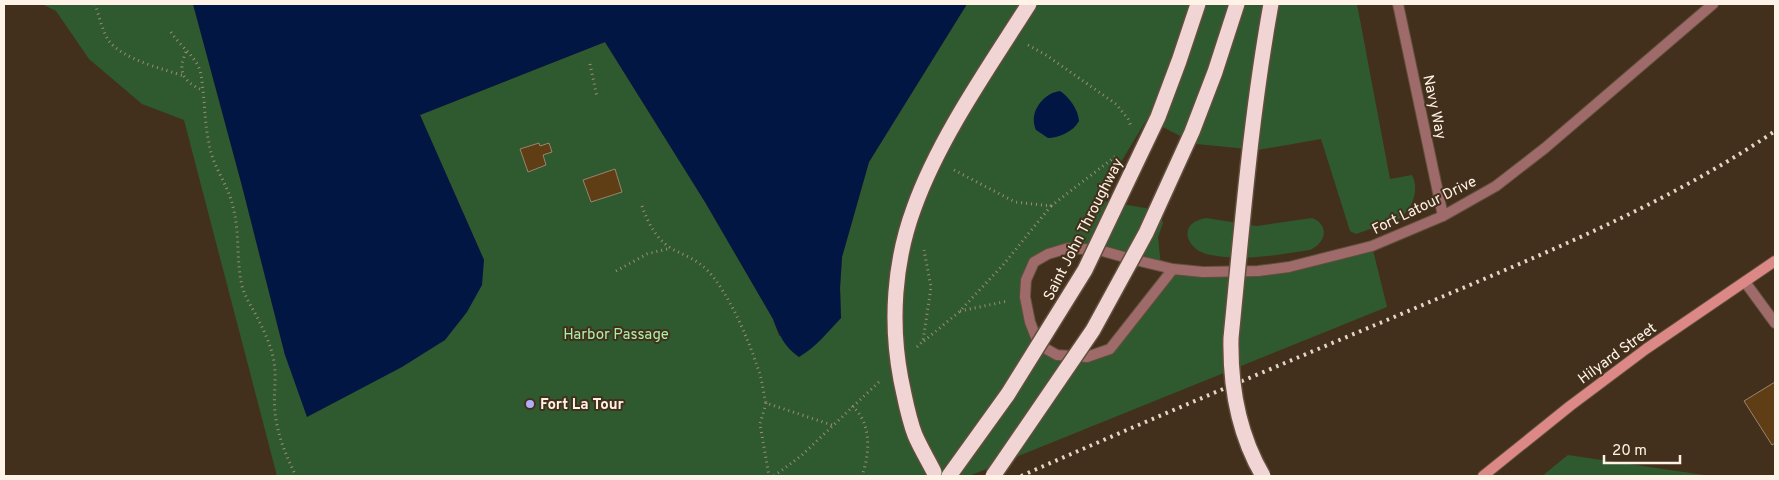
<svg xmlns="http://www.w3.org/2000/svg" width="1779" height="480" viewBox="0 0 1779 480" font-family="Overpass,sans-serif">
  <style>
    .green { fill: #2f592f }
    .water { fill: #021644 }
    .building { fill: #5f3d15; stroke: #9a846e }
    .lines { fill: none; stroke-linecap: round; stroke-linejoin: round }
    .service-casing { stroke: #614f3c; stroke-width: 12 }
    .minor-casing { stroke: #614f3c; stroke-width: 12 }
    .secondary-casing { stroke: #614f3c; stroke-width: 12 }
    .path { stroke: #9c8c7c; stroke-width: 3; stroke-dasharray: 1 4; stroke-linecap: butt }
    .service { stroke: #9f6b6a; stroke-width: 10 }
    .minor { stroke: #9f6b6a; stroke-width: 10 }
    .secondary { stroke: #db8887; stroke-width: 10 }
    .rail { stroke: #e4d6c9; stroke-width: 4; stroke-dasharray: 2.5 5; stroke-linecap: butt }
    .motorway-bridge-casing { stroke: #614f3c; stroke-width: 18; stroke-linecap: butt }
    .motorway-bridge { stroke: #f0d5d4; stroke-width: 15 }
    .poi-dot { fill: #b2adf9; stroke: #43301c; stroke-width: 2 }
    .labels { text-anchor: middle; stroke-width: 4; stroke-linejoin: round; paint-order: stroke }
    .street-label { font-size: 15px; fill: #fff2e6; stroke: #43301c }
    .park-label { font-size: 15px; fill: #a8efa7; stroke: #43301c }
    .poi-label { font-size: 15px; font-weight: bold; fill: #fff2e6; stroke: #43301c; text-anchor: start }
  </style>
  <rect width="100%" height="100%" fill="#43301c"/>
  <!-- green -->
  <path class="green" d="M42,4H193L242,186L285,355L484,260L420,115L605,42L705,202L773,319L779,336L841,318L840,288L842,257L869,162L967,4H1357L1390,179L1412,175C1420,189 1412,210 1399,219L1356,234L1350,231L1321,139L1258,150L1196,144L1147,119L1098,200L1151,209L1161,217L1163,223L1158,237L1161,266L1099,250L1048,254L1026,280L1039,345L1057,355L1087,357L1110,349L1173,269L1258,271L1372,246L1387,307L969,476H277L184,120L142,104L89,59L56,11Z
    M1206,218L1257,226L1312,218C1330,225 1326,243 1310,250C1277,255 1244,261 1211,255C1186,251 1176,223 1206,218Z
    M1568,455L1711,476H1542Z"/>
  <!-- water -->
  <path class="water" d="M193,4H967L869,162L842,257L840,288L841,318C828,332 816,347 799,357C785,348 778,333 773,319L705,202L605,42L420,115L484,260L482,285L467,312L445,340L402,367L307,417L285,355L242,186Z
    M1060,91C1069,97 1078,109 1079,121C1074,131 1059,138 1048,138L1036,130C1028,113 1043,93 1060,91Z"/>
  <!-- building -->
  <path class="building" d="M539,143L540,146L549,143L552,152L543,155L546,165L528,172L520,149Z
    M615,169L622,192L591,202L583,180Z
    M1775,382V443L1772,445L1744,401Z"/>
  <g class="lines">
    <!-- service casing -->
    <g class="service-casing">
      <path id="service" d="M1745,282L1775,323"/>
    </g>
    <!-- minor casing -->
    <g class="minor-casing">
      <path id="minor" d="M1398,4L1443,216
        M1173,269L1110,349L1087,357L1057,355L1039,345L1030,322L1025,297L1026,280L1034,262L1048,254L1068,248L1099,250L1131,259L1173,269L1203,272L1258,271L1289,267L1372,246L1443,216L1496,186L1545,148L1713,4"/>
    </g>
    <!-- secondary casing -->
    <g class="secondary-casing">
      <path id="secondary" d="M1483,476L1570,406L1646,349L1775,261"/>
    </g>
    <!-- path -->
    <path class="path" d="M95,4C99,15 102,31 109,41C122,59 163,69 184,76
      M171,32C179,45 193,54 199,68C202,76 202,83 203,90C205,108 205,126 209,143C212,166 228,184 233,207C240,233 236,260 242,286C246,300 254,310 260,323C266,335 272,349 274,362C277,379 273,395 275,412C277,434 286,456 296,476
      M1028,45L1046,55L1116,104L1128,119L1131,126
      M186,52C177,72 183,81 202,90
      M590,64L597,97
      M642,206C648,223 656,239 672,249C686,256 696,259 708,271C728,292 748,338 757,366C762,378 763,391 766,403L832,425
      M1051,206L1116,156
      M616,271L647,254L671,248
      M960,311L1008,301
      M924,341L959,312L1003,265L1051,206L1015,202L954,170
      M917,347L923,341L931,287L924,250
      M766,403L760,424L769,476
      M852,406C872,423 870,453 862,476
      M774,476L801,456L881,380"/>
    <!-- service -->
    <use href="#service" class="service"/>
    <!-- minor -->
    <use href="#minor" class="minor"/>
    <!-- secondary -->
    <use href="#secondary" class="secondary"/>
    <!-- rail -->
    <path class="rail" d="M1021,476C1157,416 1295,359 1432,301C1550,251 1669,203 1775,131"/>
    <!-- motorway-bridge casing -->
    <g class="motorway-bridge-casing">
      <path id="motorway-bridge" d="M934,472C928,460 920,447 915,435C908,417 905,398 901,380C890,323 894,262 914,208C939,138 989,67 1029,4
        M949,476L1008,394L1085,270L1158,117L1179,61L1198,4
        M993,476L1093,330L1146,233L1192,132L1215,72L1237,4
        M1263,476C1238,433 1230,387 1231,338C1242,227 1251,114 1271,4"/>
    </g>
    <!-- motorway-bridge -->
    <use href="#motorway-bridge" class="motorway-bridge"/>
  </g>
  <!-- markers -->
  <circle class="poi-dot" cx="530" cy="404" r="5"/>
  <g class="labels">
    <!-- street labels -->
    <g class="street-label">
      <text transform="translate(1435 107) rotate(78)" y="5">Navy Way</text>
      <text transform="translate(1424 205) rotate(-26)" y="5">Fort Latour Drive</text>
      <text transform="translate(1083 229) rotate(-63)" y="5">Saint John Throughway</text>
      <text transform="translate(1617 353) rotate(-36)" y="5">Hilyard Street</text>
    </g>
    <!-- park labels -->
    <g class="park-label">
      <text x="616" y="339">Harbor Passage</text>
    </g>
    <!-- poi labels -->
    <g class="poi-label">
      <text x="540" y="409">Fort La Tour</text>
    </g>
  </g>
  <!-- border -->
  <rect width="1779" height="480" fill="none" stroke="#fff2e6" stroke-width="10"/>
  <!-- scale -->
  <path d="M1604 455v8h76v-8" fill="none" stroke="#fff2e6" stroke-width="2.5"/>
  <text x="1612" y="455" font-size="15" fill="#fff2e6" stroke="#43301c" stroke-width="4" paint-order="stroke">20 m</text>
</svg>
